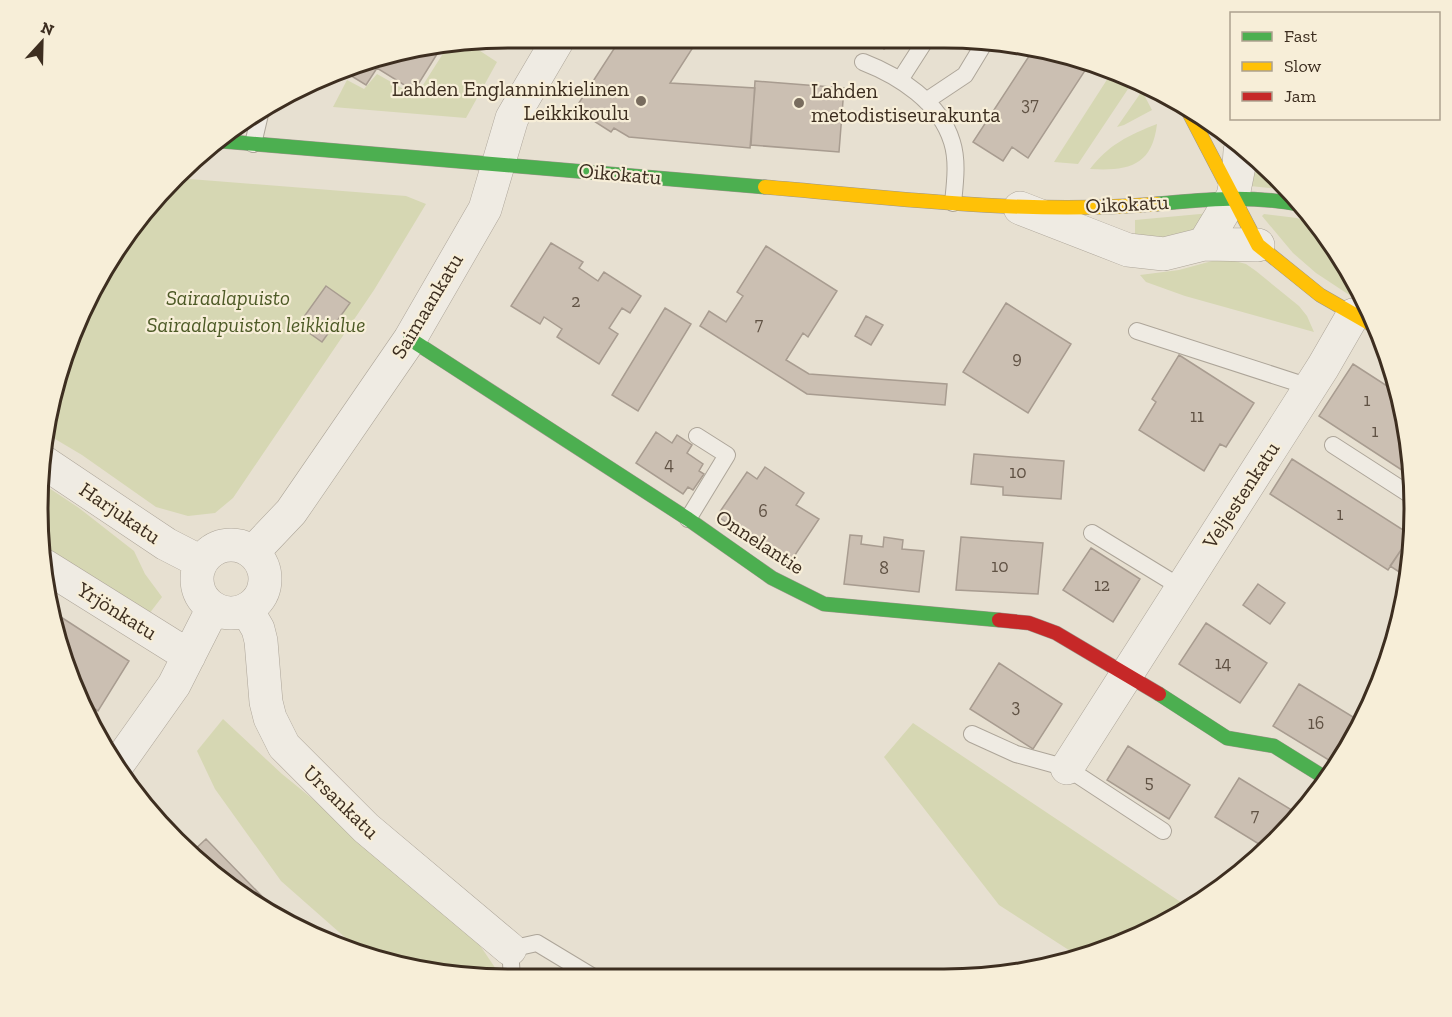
<svg xmlns="http://www.w3.org/2000/svg" width="1452" height="1017" viewBox="0 0 1452 1017" font-family="'Zilla Slab',serif">
  <style>
    .green { fill: #d6d7b3 }
    .building { fill: #cbbfb2; stroke: #a89c90; stroke-width: 1.5 }
    .lines { fill: none; stroke-linecap: round; stroke-linejoin: round }
    .lane-casing { stroke: #ada599; stroke-width: 18 }
    .street-casing { stroke: #ada599; stroke-width: 34 }
    .fast-casing { stroke: #9c958a; stroke-width: 15 }
    .slow-casing { stroke: #9c958a; stroke-width: 15 }
    .jam-casing { stroke: #9c958a; stroke-width: 15 }
    .lane { stroke: #efebe3; stroke-width: 16 }
    .street { stroke: #efebe3; stroke-width: 33 }
    .fast { stroke: #4caf50; stroke-width: 14 }
    .slow { stroke: #ffc107; stroke-width: 14 }
    .jam { stroke: #c62828; stroke-width: 14 }
    .poi-dot { fill: #786c5e; stroke: #f7eed8; stroke-width: 2 }
    .labels { text-anchor: middle; stroke-width: 4.5; stroke-linejoin: round; paint-order: stroke }
    .number-label { font-size: 18px; fill: #605244 }
    .poi-label { font-size: 21px; fill: #3d2e20; stroke: #f7eed8; text-anchor: end }
    .street-label { font-size: 21px; fill: #3d2e20; stroke: #f7eed8 }
    .park-label { font-size: 21px; font-style: italic; fill: #4d5a26; stroke: #f7eed8 }
    .rim { fill: none; stroke: #3d2e20; stroke-width: 3 }
  </style>
  <rect width="100%" height="100%" fill="#e7e0d1"/>
  <!-- green -->
  <path class="green" d="M468,43L497,62L466,118L333,107L347,80L364,89L377,74L416,96L444,52Z
    M1110,75L1132,83L1078,164L1054,162Z
    M1142,91L1152,110L1124,125L1117,127Z
    M1157,124C1152,167 1127,171 1090,169C1108,145 1129,135 1157,124Z
    M1254,162L1289,190L1250,186L1254,174Z
    M177,178L406,196L426,204L374,290L233,498L215,513L188,516L156,507L82,455L45,433L73,328L154,198Z
    M1211,213C1190,240 1167,238 1135,238V220Z
    M1264,214L1297,218L1319,227L1351,273L1366,306L1316,273L1293,253L1262,216Z
    M1223,258L1246,264L1256,271L1299,306L1307,316L1314,332L1185,296L1146,282L1140,275L1179,270Z
    M43,484L79,508L134,551L145,574L162,597L149,614L45,546Z
    M223,719L282,774L394,865L475,938L502,978L478,979L387,964L365,955L281,881L215,789L197,751Z
    M913,723L1188,907L1152,931L1075,954L999,905L884,757Z"/>
  <!-- building -->
  <path class="building" d="M621,38H699L670,83L755,88L750,148L629,137L614,128L611,132L575,109Z
    M877,38H904L884,49Z
    M442,46L414,91L377,68L366,85L345,72L386,54Z
    M1035,47L1088,66L1028,158L1012,147L1003,161L973,142Z
    M755,81L844,88L839,152L751,145Z
    M551,243L583,262L579,268L598,281L604,272L641,296L630,313L622,308L609,328L618,334L599,364L557,337L562,329L544,317L540,324L511,306Z
    M766,246L837,291L808,337L803,333L786,360L809,374L947,384L945,405L807,394L700,326L709,311L726,322L743,296L737,292Z
    M326,286L350,303L322,342L298,325Z
    M1006,303L1071,344L1028,413L963,372Z
    M665,308L691,324L638,411L612,395Z
    M866,316L883,325L871,345L855,336Z
    M1179,355L1254,403L1226,447L1220,444L1204,471L1139,430L1156,402L1152,399Z
    M1353,364L1398,393L1410,447L1411,476L1319,416Z
    M656,432L672,443L677,435L692,445L687,453L703,464L699,471L704,474L693,490L688,487L683,494L636,463Z
    M974,454L1064,461L1061,499L1003,495V487L971,484Z
    M1292,459L1411,535L1388,570L1270,494Z
    M765,467L804,493L796,505L819,519L789,564L717,516L747,472L757,479Z
    M850,535L862,536L861,544L883,547L884,537L903,540L902,549L924,551L919,592L844,584Z
    M961,537L1043,543L1038,594L956,590Z
    M1407,541L1412,545L1407,577L1390,566Z
    M1091,548L1140,579L1113,622L1063,590Z
    M1258,584L1285,603L1270,624L1243,605Z
    M50,610L129,661L98,711L81,700Z
    M1206,623L1267,663L1240,703L1179,664Z
    M999,663L1062,704L1033,749L970,709Z
    M1299,684L1358,720L1332,762L1273,726Z
    M1128,746L1190,785L1169,819L1107,780Z
    M1239,778L1295,812L1283,832L1267,849L1215,817Z
    M206,839L289,924L222,882L191,853Z"/>
  <g class="lines">
    <!-- lane casing -->
    <g class="lane-casing">
      <path id="lane" d="M863,62C899,76 940,102 952,142C958,161 955,183 953,203
        M900,80L927,38
        M926,101L965,75L985,42
        M253,144L261,110
        M1137,331L1310,387
        M1333,445L1412,496
        M688,519L727,455L697,436
        M1092,533L1182,588
        M972,734L1016,754L1067,768L1163,831
        M512,978L510,949L537,943L595,978"/>
    </g>
    <!-- street casing -->
    <g class="street-casing">
      <path id="street" d="M1020,208L1128,250L1164,254L1204,244L1258,245
        M1204,244L1233,196L1239,166L1240,151
        M42,461L166,544L201,562
        M197 579a34 34 0 1 1 68 0a34 34 0 1 1-68 0Z
        M253,552L291,512L410,339L485,209L512,118L559,38
        M45,566L189,656
        M247,610L258,629L261,641L266,702L270,718L284,746L366,828L510,949
        M118,764L174,685L213,608
        M1067,768L1323,367L1353,315"/>
    </g>
    <!-- fast casing -->
    <g class="fast-casing">
      <path id="fast" d="M220,141L765,187
        M1157,204C1206,199 1253,195 1302,205
        M410,339L688,519L772,578L824,604L999,620
        M1159,694L1227,738L1274,746L1327,779"/>
    </g>
    <!-- slow casing -->
    <g class="slow-casing">
      <path id="slow" d="M1185,105L1258,245L1320,295L1376,327
        M765,187C896,198 1026,215 1157,204"/>
    </g>
    <!-- jam casing -->
    <g class="jam-casing">
      <path id="jam" d="M999,620L1029,623L1056,633L1159,694"/>
    </g>
    <!-- lane -->
    <use href="#lane" class="lane"/>
    <!-- street -->
    <use href="#street" class="street"/>
    <!-- fast -->
    <use href="#fast" class="fast"/>
    <!-- slow -->
    <use href="#slow" class="slow"/>
    <!-- jam -->
    <use href="#jam" class="jam"/>
  </g>
  <!-- markers -->
  <g class="poi-dot">
    <circle cx="641" cy="101" r="6"/>
    <circle cx="799" cy="103" r="6"/>
  </g>
  <g class="labels">
    <!-- number labels -->
    <g class="number-label">
      <text x="1030" y="110">37</text>
      <text x="576" y="307">2</text>
      <text x="759" y="330">7</text>
      <text x="1017" y="364">9</text>
      <text x="1367" y="406">1</text>
      <text x="1197" y="422">11</text>
      <text x="1375" y="437">1</text>
      <text x="669" y="470">4</text>
      <text x="1018" y="478">10</text>
      <text x="763" y="517">6</text>
      <text x="1340" y="520">1</text>
      <text x="1000" y="572">10</text>
      <text x="884" y="574">8</text>
      <text x="1102" y="591">12</text>
      <text x="1223" y="669">14</text>
      <text x="1016" y="712">3</text>
      <text x="1316" y="729">16</text>
      <text x="1149" y="788">5</text>
      <text x="1255" y="821">7</text>
    </g>
    <!-- poi labels -->
    <g class="poi-label">
      <text x="629" y="96">Lahden Englanninkielinen<tspan x="629" dy="24">Leikkikoulu</tspan></text>
      <text x="811" y="98" text-anchor="start">Lahden<tspan x="811" dy="24">metodistiseurakunta</tspan></text>
    </g>
    <!-- street labels -->
    <g class="street-label">
      <text transform="translate(620 174) rotate(5)" y="7">Oikokatu</text>
      <text transform="translate(1127 204) rotate(-3)" y="7">Oikokatu</text>
      <text transform="translate(427 306) rotate(-59)" y="7">Saimaankatu</text>
      <text transform="translate(1241 495) rotate(-57)" y="7">Veljestenkatu</text>
      <text transform="translate(120 513) rotate(34)" y="7">Harjukatu</text>
      <text transform="translate(760 542) rotate(33)" y="7">Onnelantie</text>
      <text transform="translate(117 611) rotate(32)" y="7">Yrjönkatu</text>
      <text transform="translate(341 802) rotate(44)" y="7">Ursankatu</text>
    </g>
    <!-- park labels -->
    <g class="park-label">
      <text x="228" y="305">Sairaalapuisto</text>
      <text x="256" y="332">Sairaalapuiston leikkialue</text>
    </g>
  </g>
  <!-- crop -->
  <path d="M0 0H1452V1017H0ZM508 48H944A460 460 0 0 1 1404 508V509A460 460 0 0 1 944 969H508A460 460 0 0 1 48 509V508A460 460 0 0 1 508 48Z" fill="#f7eed8" fill-rule="evenodd"/>
  <path class="rim" d="M508 48H944A460 460 0 0 1 1404 508V509A460 460 0 0 1 944 969H508A460 460 0 0 1 48 509V508A460 460 0 0 1 508 48Z"/>
  <!-- legend -->
  <rect x="1230" y="12" width="210" height="108" fill="#f7eed8" stroke="#ada18e" stroke-width="1.5"/>
  <rect x="1242" y="32" width="30" height="9" fill="#4caf50" stroke="#ada18e" stroke-width="1.5"/>
  <text x="1284" y="42" font-size="18" fill="#3d2e20">Fast</text>
  <rect x="1242" y="62" width="30" height="9" fill="#ffc107" stroke="#ada18e" stroke-width="1.5"/>
  <text x="1284" y="72" font-size="18" fill="#3d2e20">Slow</text>
  <rect x="1242" y="92" width="30" height="9" fill="#c62828" stroke="#ada18e" stroke-width="1.5"/>
  <text x="1284" y="102" font-size="18" fill="#3d2e20">Jam</text>
  <!-- north arrow -->
  <g transform="translate(42 42) rotate(22)" stroke="#f7eed8" stroke-width="4.5" paint-order="stroke">
  <path d="M0-4.5L10 22L0 15L-10 22Z" fill="#3d2e20"/>
  <text y="-9" font-size="16" font-weight="bold" text-anchor="middle" fill="#3d2e20">N</text>
  </g>
</svg>
